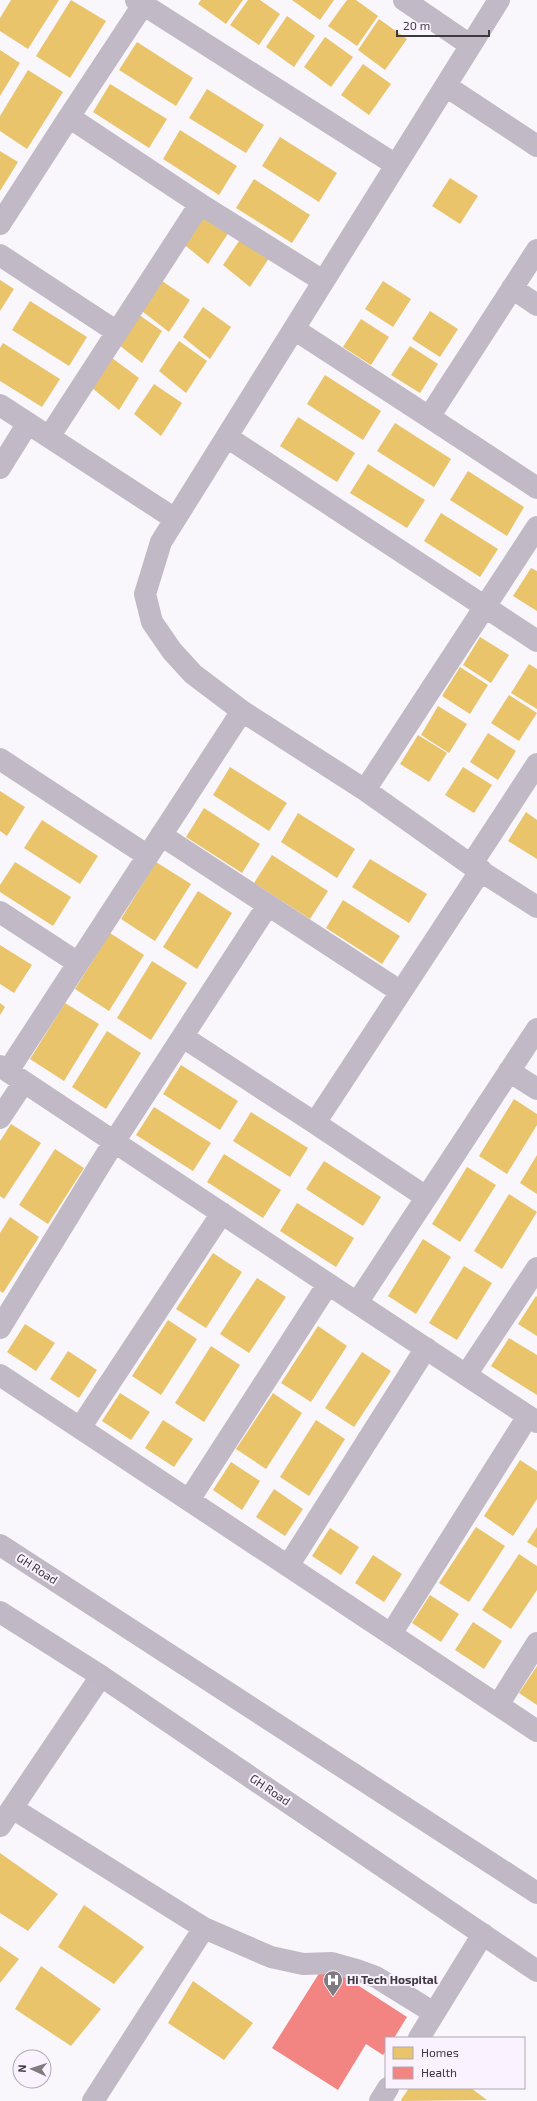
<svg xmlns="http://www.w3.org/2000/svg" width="537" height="2101" viewBox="0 0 537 2101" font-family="'Exo 2',sans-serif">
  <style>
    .homes { fill: #e9c46a }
    .health { fill: #f28482 }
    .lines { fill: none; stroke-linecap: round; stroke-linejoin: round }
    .minor { stroke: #c1bac6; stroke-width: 22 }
    .secondary { stroke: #c0b9c5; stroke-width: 22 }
    .labels { text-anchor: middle; stroke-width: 4; stroke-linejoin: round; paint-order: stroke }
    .street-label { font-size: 12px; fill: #3d393f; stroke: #faf3ff }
    .poi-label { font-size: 12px; font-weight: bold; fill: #3d393f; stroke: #faf3ff; text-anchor: start }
  </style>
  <rect width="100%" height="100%" fill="#f9f6fc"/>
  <!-- homes -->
  <path class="homes" d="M11,0H59L28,49L0,31V18Z
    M71,0L106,21L70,78L36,56Z
    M201,0H243L226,24L198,4Z
    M248,0H260L280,14L259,45L230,25Z
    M292,0H334L320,20Z
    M347,0H356L378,16L357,46L328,26Z
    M287,16L315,36L294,67L266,47Z
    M379,19L407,39L385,70L358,50Z
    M325,37L353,57L331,87L304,67Z
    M137,42L193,78L176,106L119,70Z
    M0,50L20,63L0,96Z
    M363,64L391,84L369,115L341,95Z
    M28,70L63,92L27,149L0,131V116Z
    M110,84L167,119L149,148L93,112Z
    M207,89L264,125L246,153L189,118Z
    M180,130L237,166L219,195L163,159Z
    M280,137L337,173L319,202L262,166Z
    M0,151L18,162L0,191Z
    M450,178L478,196L460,224L432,206Z
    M254,179L310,215L292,243L236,208Z
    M202,212L229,232L208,264L181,242Z
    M243,235L271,255L250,287L223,265Z
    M0,280L14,289L0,311Z
    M162,281L190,300L169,332L142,311Z
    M383,281L411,299L393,327L365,309Z
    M30,301L87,337L69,366L12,330Z
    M203,307L231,327L210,359L183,337Z
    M430,311L458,329L440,357L412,339Z
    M135,312L162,331L142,363L115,342Z
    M361,319L389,337L371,365L343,347Z
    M179,341L207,361L186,393L159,371Z
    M3,343L60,379L42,407L0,381V348Z
    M410,346L438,364L420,393L391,375Z
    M112,358L139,378L119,410L92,388Z
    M325,375L381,411L363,440L307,404Z
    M154,384L182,403L161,436L134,414Z
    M298,417L355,453L337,482L280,446Z
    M395,423L451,459L434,487L377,451Z
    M368,464L425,500L407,528L350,493Z
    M468,471L524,507L507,536L450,500Z
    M441,513L498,549L480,577L424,541Z
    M531,568L537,571V611L513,596Z
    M480,637L509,655L491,683L463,665Z
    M529,664L537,669V709L511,693Z
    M460,667L488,685L470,714L442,696Z
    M509,695L537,713L519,741L491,723Z
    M438,706L467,724L449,753L421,735Z
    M488,733L516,751L498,780L470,762Z
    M418,735L447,753L429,782L400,764Z
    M230,767L287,803L269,831L213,795Z
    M463,767L492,785L474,813L445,795Z
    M0,791L25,807L7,836L0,831Z
    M204,808L260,844L242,873L186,837Z
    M526,812L537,820V859L508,841Z
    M298,813L355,849L337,878L281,842Z
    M42,820L98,856L80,884L24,848Z
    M272,855L328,891L310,919L254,883Z
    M370,859L427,894L409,923L352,887Z
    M15,862L71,897L53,926L0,892V885Z
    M156,862L191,884L155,941L121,919Z
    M198,891L232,913L197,969L163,947Z
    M343,900L400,936L382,964L326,928Z
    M110,933L144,955L109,1011L75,989Z
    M0,945L32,965L14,993L0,984Z
    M152,961L187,983L151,1040L117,1018Z
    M0,1003L5,1007L0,1015Z
    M65,1003L99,1024L64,1081L30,1059Z
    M107,1031L141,1053L106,1109L72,1087Z
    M181,1065L238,1101L220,1130L163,1094Z
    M514,1099L537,1114V1125L507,1174L479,1156Z
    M154,1107L211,1143L193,1171L136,1135Z
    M251,1112L308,1148L290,1177L233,1141Z
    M11,1124L41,1143L4,1199L0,1196V1141Z
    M55,1149L84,1168L48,1224L19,1205Z
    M224,1154L281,1190L263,1218L207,1182Z
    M537,1155V1194L520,1183Z
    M324,1161L381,1197L363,1226L306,1189Z
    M467,1167L496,1185L460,1242L432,1224Z
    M509,1194L537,1212L502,1269L474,1251Z
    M297,1203L354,1238L336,1267L280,1231Z
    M10,1217L39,1237L3,1293L0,1291V1233Z
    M423,1239L451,1257L416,1314L388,1296Z
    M213,1253L242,1272L206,1328L176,1309Z
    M464,1266L492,1283L457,1340L429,1323Z
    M257,1278L286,1297L249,1353L220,1334Z
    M536,1296L537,1297V1336L518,1324Z
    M168,1320L197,1339L161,1395L132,1376Z
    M25,1324L55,1343L36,1371L7,1352Z
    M318,1326L347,1346L311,1402L281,1383Z
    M509,1338L537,1355V1395L491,1366Z
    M211,1346L240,1365L204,1422L175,1403Z
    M68,1351L97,1370L79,1398L50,1379Z
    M362,1352L391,1371L354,1427L325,1408Z
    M120,1393L150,1412L131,1440L102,1421Z
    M273,1393L302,1413L266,1469L236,1449Z
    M163,1420L193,1439L174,1467L145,1448Z
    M316,1420L345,1439L309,1496L280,1477Z
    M520,1460L537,1471V1499L513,1536L484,1516Z
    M231,1462L260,1481L242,1510L213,1490Z
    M274,1489L303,1509L285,1536L256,1517Z
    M476,1527L505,1546L469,1602L439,1583Z
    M537,1527V1548L527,1542Z
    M330,1528L359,1547L341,1575L312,1556Z
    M519,1554L537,1566V1590L511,1629L482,1610Z
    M373,1555L402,1574L384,1602L355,1583Z
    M430,1595L459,1614L441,1642L412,1623Z
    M473,1622L502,1641L484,1669L455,1650Z
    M537,1666V1705L519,1693Z
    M0,1853L58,1894L28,1931L0,1913Z
    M84,1905L144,1947L114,1984L58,1947Z
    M0,1946L19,1959L0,1983Z
    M41,1966L101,2009L71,2046L15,2009Z
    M193,1981L253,2023L224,2060L168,2023Z
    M409,2088H471L487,2100L402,2101L401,2100Z"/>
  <!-- health -->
  <path class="health" d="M325,1964L407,2017L394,2038H386V2051L383,2055L366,2044L338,2090L272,2048Z"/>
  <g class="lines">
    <!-- minor -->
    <path class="minor" d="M136,0L396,165
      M404,0L470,45
      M499,0L161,542L145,594L152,622L172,651L193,674L242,711L365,790L471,865L537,907
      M446,86L537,146
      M200,204L323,281
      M0,224L69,117
      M537,250L429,417L537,488
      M0,255L117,332
      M512,288L537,305
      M294,329L429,417
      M0,405L175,519
      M49,437L200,204L69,117L143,5
      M227,437L537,641
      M0,468L28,423
      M0,759L148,856
      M365,790L537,527
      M161,835L401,992
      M471,865L537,764
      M0,912L78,963
      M183,1037L315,1123
      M0,1066L357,1303L537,1029
      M8,1071L242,711
      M509,1071L537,1089
      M0,1118L24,1082
      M426,1197L315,1123L481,870
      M357,1303L537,1422
      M0,1328L114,1142L268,905
      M0,1375L537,1731
      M466,1375L537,1268
      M80,1428L222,1213
      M189,1500L328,1284
      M288,1566L426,1348
      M391,1634L528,1416
      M498,1705L537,1643
      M12,1808L204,1928L93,2101
      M0,1826L101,1676
      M204,1928L271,1957L303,1964L332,1963L357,1970L376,1977L434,2013
      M419,2038L483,1934
      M380,2101L388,2088"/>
    <!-- secondary -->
    <path class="secondary" d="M0,1545L537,1893
      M0,1612L101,1676L537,1971"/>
  </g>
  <!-- icons -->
  <defs>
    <g id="hospital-pin" transform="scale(1)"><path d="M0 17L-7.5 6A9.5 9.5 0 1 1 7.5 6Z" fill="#7f7b81" stroke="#faf3ff"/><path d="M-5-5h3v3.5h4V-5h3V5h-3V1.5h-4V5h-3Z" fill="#fff"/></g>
  </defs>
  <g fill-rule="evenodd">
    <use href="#hospital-pin" x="333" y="1980"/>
  </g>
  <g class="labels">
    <!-- street labels -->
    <g class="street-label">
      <text transform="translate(37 1569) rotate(33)" y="4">GH Road</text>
      <text transform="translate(270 1790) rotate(34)" y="4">GH Road</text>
    </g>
    <!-- poi labels -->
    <g class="poi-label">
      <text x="347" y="1984">Hi Tech Hospital</text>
    </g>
  </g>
  <!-- legend -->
  <rect x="385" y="2037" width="140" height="52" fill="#faf3ff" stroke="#aea9b2"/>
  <rect x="393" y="2047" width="20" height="12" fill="#e9c46a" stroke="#aea9b2"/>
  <text x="421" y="2057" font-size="12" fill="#3d393f">Homes</text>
  <rect x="393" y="2067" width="20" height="12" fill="#f28482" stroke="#aea9b2"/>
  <text x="421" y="2077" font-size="12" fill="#3d393f">Health</text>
  <!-- north arrow -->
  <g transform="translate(32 2069) rotate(273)"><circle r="19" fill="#faf3ff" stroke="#aea9b2"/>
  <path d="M0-3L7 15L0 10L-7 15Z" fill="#7f7b81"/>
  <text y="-6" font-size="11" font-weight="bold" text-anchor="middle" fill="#3d393f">N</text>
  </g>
  <!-- scale -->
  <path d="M397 30v6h92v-6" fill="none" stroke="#3d393f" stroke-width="2"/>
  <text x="403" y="30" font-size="12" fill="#3d393f" stroke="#faf3ff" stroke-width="3" paint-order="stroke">20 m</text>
</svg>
